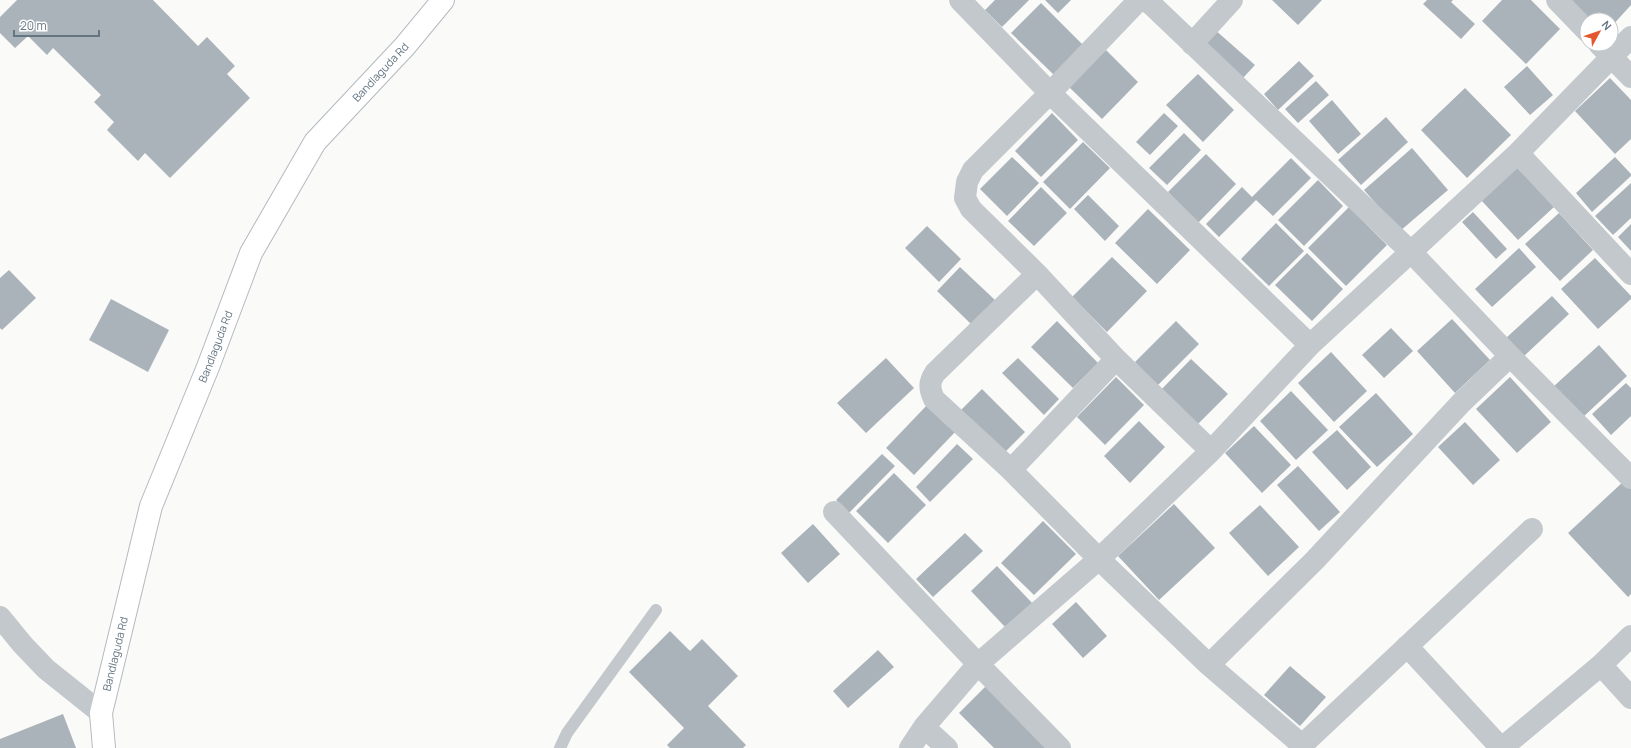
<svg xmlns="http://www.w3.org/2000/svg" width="1631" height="748" viewBox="0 0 1631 748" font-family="Manrope,sans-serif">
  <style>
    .building { fill: #aab3b9 }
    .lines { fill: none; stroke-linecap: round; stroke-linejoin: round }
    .secondary-casing { stroke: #b3babf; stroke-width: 24 }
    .lane { stroke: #c3c8cc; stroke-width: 12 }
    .street { stroke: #c3c8cc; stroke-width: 22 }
    .secondary { stroke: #fff; stroke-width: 22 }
    .labels { text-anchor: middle; stroke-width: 4; stroke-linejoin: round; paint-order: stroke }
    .street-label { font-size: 11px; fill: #657683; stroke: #fff }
  </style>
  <rect width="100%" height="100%" fill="#fafaf8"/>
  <!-- building -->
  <path class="building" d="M17,0H153L198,46L207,37L235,66L227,74L250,98L170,178L145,153L138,161L107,130L114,122L94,102L101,95L53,48L47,55L28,36L15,48L0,33V17Z
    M995,0H1029L1002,27L985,10Z
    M1045,0H1071L1058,13Z
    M1272,0H1322L1298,25Z
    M1427,0H1453L1451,2L1475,24L1461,39L1423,4Z
    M1502,0H1531L1560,29L1526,64L1482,21Z
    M1568,0H1631V5L1611,27V20H1587Z
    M1041,3L1083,45L1054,75L1011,33Z
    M1214,29L1255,65L1243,78L1202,42Z
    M1106,50L1138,82L1102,119L1069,87Z
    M1299,61L1314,76L1278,110L1264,94Z
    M1527,66L1553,95L1530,115L1504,87Z
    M1198,74L1234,110L1203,142L1166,105Z
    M1610,78L1631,100V139L1615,154L1575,111Z
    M1316,81L1329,95L1298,123L1285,109Z
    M1465,88L1511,135L1467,178L1421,130Z
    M1332,100L1361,134L1338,154L1309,121Z
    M1052,113L1078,140L1041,177L1015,151Z
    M1164,113L1178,126L1150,155L1136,142Z
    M1386,117L1408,142L1361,185L1338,160Z
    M1184,133L1201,150L1167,185L1149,168Z
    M1083,142L1110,168L1070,209L1043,182Z
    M1412,148L1448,190L1400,231L1364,190Z
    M1206,154L1236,184L1198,223L1168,192Z
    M1012,157L1039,183L1007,216L980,189Z
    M1615,157L1631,174V176L1592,212L1576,193Z
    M1291,158L1311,178L1273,216L1256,200L1219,237L1206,224L1242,187L1252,197Z
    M1517,167L1554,207L1518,240L1481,200Z
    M1318,180L1343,206L1304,246L1278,220Z
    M1631,183V218L1613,235L1595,216Z
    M1041,187L1067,213L1034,246L1008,221Z
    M1088,195L1119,226L1105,241L1074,209Z
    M1349,207L1387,245L1346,286L1308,248Z
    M1148,209L1190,250L1157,284L1115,243Z
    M1473,212L1507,249L1496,259L1462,222Z
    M1559,213L1593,250L1560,281L1525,244Z
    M1276,223L1304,251L1269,286L1241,259Z
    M1631,224V251L1618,237Z
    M927,226L961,259L939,282L905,248Z
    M1519,248L1536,267L1492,307L1475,289Z
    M1307,253L1343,289L1312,321L1275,285Z
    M1112,257L1147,291L1107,332L1072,297Z
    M1595,258L1631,296V299L1598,329L1561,289Z
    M960,267L995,300L971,324L937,291Z
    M9,270L36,298L2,330L0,328V278Z
    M1552,296L1569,314L1523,357L1506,338Z
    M111,299L169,330L148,372L89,340Z
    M1452,319L1490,360L1455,393L1417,351Z
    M1057,321L1098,363L1073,388L1031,347Z
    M1176,321L1199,344L1157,386L1135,362Z
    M1391,328L1413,351L1384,378L1362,355Z
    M1599,345L1627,376L1582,418L1553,387Z
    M1331,352L1367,391L1334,422L1298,383Z
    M886,358L914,388L866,433L837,403Z
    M1018,358L1059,399L1044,415L1002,373Z
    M1191,359L1228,394L1193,429L1157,394Z
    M1116,377L1144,405L1105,445L1077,417Z
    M1510,377L1551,422L1517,453L1476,409Z
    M1626,383L1631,388V416L1611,435L1592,414Z
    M982,389L1025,432L1005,452L961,410Z
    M1291,391L1328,430L1296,460L1260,421Z
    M1376,393L1413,434L1377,467L1339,427Z
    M929,403L957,430L914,475L886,448Z
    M1139,421L1165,447L1130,483L1104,456Z
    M1465,422L1500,460L1473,485L1438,447Z
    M1254,426L1291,465L1262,493L1225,453Z
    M1337,430L1371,467L1347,490L1312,452Z
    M957,444L973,459L930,502L916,487Z
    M882,454L895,466L849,513L836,500Z
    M1298,466L1340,512L1319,531L1277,485Z
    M894,473L926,505L888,543L856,511Z
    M1624,481L1631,488V594L1628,597L1568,533Z
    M1174,504L1215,548L1159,600L1118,556Z
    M1260,505L1299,547L1268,576L1229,533Z
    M1043,521L1076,554L1034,595L1001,563Z
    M813,524L840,554L808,583L781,553Z
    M965,533L983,551L933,597L916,579Z
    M997,566L1033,604L1006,628L971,591Z
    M1076,602L1107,636L1083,658L1052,624Z
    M670,631L690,651L702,639L738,676L708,706L746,745L743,748H670L667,745L684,728L629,672Z
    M878,650L894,667L848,708L833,691Z
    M1290,666L1326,697L1300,726L1264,695Z
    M992,680L1059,748H994L959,713Z
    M63,714L76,748H0V739Z"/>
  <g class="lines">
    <!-- secondary casing -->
    <g class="secondary-casing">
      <g id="secondary">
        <path id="s1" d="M104,748L101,713L151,506L208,367L251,253L315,142L405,46L443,0"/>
      </g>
    </g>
    <!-- lane -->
    <path class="lane" d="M560,748L567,733L656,610"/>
    <!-- street -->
    <path class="street" d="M960,0L1050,93L1310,345
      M1139,0L1050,93L973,170L967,182L965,198L971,209L1037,274L1116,359L1211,451
      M1145,0L1152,5L1411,252L1510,356L1631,478
      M1557,0L1587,31
      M1192,44L1232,0
      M1599,44L1631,77
      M1518,153L1631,274
      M1037,274L935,373C929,382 929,388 934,399L1011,470L1116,359
      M1011,470L1099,559L1209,665L1315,560L1461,403L1510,356
      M834,512L978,664L924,727L910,748
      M0,617L23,645L46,669L101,713
      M1407,646L1501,748
      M1209,665L1302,745
      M1601,665L1631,698
      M924,727L947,748
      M1060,748L978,664L1099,559L1211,451L1310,345L1518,153L1631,37
      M1299,748L1532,529
      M1502,748L1601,665L1631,636"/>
    <!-- secondary -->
    <use href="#secondary" class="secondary"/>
  </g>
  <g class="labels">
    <!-- street labels -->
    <g class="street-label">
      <text dy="4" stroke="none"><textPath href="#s1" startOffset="744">Bandlaguda Rd</textPath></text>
      <text dy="4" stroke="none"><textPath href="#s1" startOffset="420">Bandlaguda Rd</textPath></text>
      <text dy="4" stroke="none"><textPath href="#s1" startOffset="96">Bandlaguda Rd</textPath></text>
    </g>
  </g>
  <!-- north arrow -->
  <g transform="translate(1599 32) rotate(50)"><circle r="19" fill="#ffffff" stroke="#c1c8cd"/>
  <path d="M0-3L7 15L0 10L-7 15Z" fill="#e4572e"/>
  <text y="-6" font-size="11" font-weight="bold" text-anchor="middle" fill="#657683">N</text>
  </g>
  <!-- scale -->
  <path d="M14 30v6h85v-6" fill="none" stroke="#657683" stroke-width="2"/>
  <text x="20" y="30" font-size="12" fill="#657683" stroke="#ffffff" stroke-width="3" paint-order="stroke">20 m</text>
</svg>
